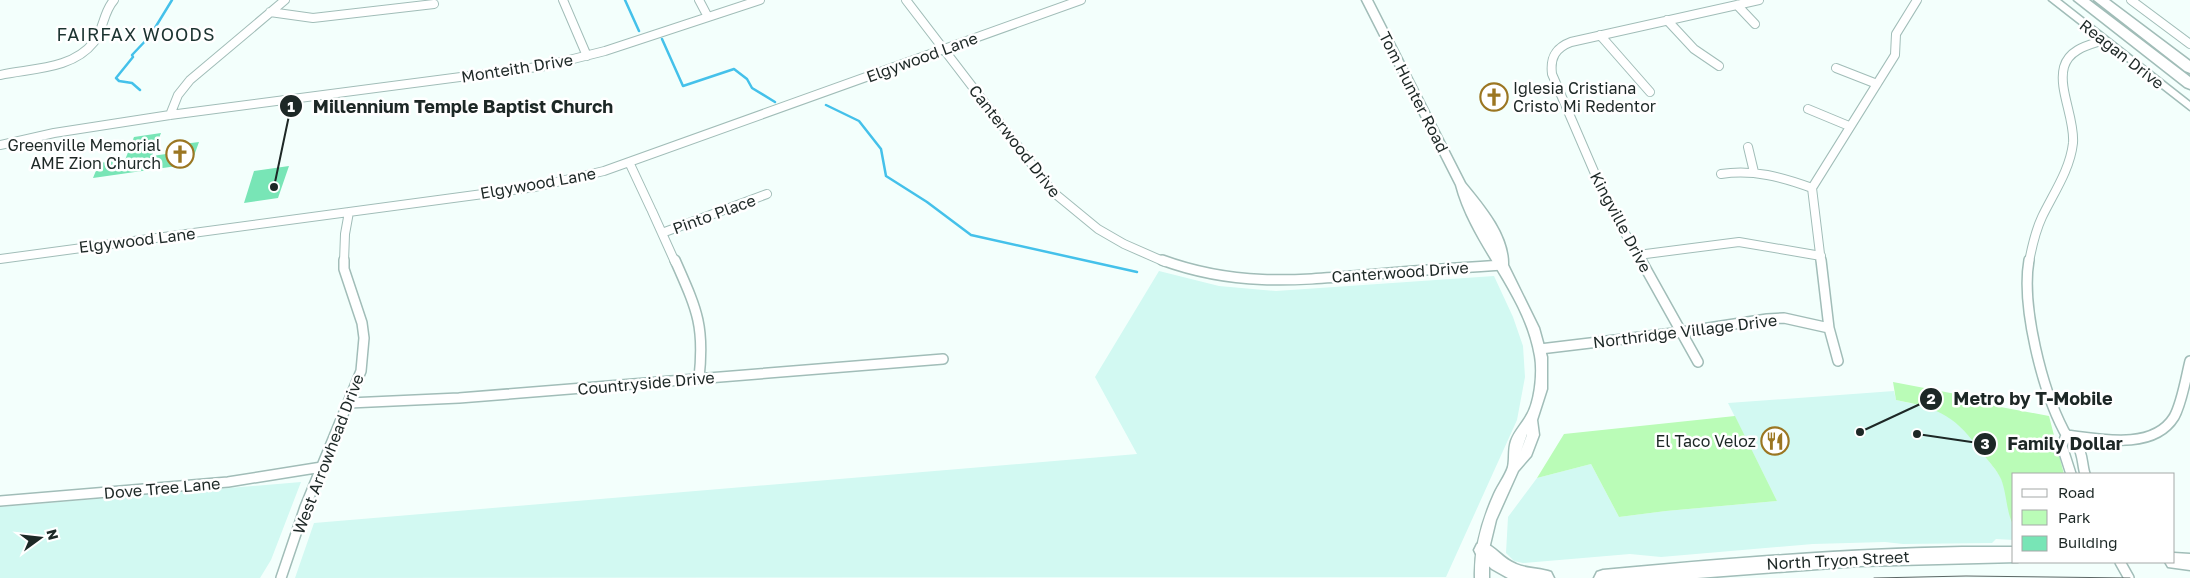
<svg xmlns="http://www.w3.org/2000/svg" width="2190" height="578" viewBox="0 0 2190 578" font-family="'Golos Text',sans-serif">
  <style>
    .built { fill: #d2f9f2 }
    .green { fill: #bafcb7 }
    .lines { fill: none; stroke-linecap: round; stroke-linejoin: round }
    .stream { stroke: #44c1ea; stroke-width: 2.5 }
    .building { fill: #78e5b6 }
    .minor-far1-casing { stroke: #a1bdb8; stroke-width: 10 }
    .minor-casing { stroke: #a1bdb8; stroke-width: 12 }
    .tertiary-casing { stroke: #a1bdb8; stroke-width: 3 }
    .primary-casing { stroke: #a1bdb8; stroke-width: 3 }
    .motorway-casing { stroke: #a1bdb8; stroke-width: 3 }
    .minor-far1 { stroke: #fff; stroke-width: 8 }
    .minor { stroke: #fff; stroke-width: 9 }
    .tertiary { fill: #fff; fill-rule: evenodd }
    .primary { fill: #fff; fill-rule: evenodd }
    .motorway { fill: #fff; fill-rule: evenodd }
    .tram { stroke: #5b6664; stroke-width: 1 }
    .labels { text-anchor: middle; stroke-width: 5; stroke-linejoin: round; paint-order: stroke }
    .street-label { font-size: 16px; fill: #1d2826; stroke: #fff }
    .poi-label { font-size: 16px; fill: #1d2826; stroke: #fff; text-anchor: end }
    .neighbourhood-label { font-size: 18px; letter-spacing: 1px; fill: #1b3330; stroke: #fff }
    .leader { fill: none; stroke: #1d2826; stroke-width: 2 }
    .callout-dot { fill: #1d2826; stroke: #fff; stroke-width: 2 }
    .mark-label { font-size: 15px; text-anchor: middle; font-weight: bold; fill: #fff }
    .callout-label { font-size: 18px; text-anchor: middle; font-weight: bold; fill: #1d2826; stroke: #fff; stroke-width: 5; stroke-linejoin: round; paint-order: stroke }
  </style>
  <rect width="100%" height="100%" fill="#f3fffc"/>
  <!-- built -->
  <path class="built" d="M1159,271L1219,286L1276,291L1494,276L1513,317L1523,346L1525,377L1517,420L1446,577L295,578L314,523L1137,454L1095,377Z
    M1894,391L1896,400L1932,408L1951,417L1965,429L2000,476L2007,494L2011,521L2014,527V540L1996,539L1992,543L1903,544L1885,542L1813,544L1661,557L1630,554L1523,563L1514,561L1506,553L1508,517L1537,478L1591,464L1619,517L1666,511L1777,501L1728,403Z
    M301,482L271,560L260,578H0V507Z"/>
  <!-- green -->
  <path class="green" d="M1893,382L1961,395L1963,400L2049,416L2064,474H2014V527C2006,512 2007,494 2001,479C1997,470 1989,462 1983,454C1955,416 1942,409 1896,400Z
    M1735,416L1777,501L1666,511L1619,517L1591,464L1537,478L1564,434Z"/>
  <g class="lines">
    <!-- stream -->
    <path class="stream" d="M625,0L639,31
      M662,39L683,86L734,69L747,79L752,88L775,102
      M140,90L132,83L119,81L116,78L133,57L132,55L150,36L172,0
      M826,105L859,121L881,149L886,176L927,202L971,235L1137,272"/>
  </g>
  <!-- building -->
  <path class="building" d="M1502,90L1508,100L1486,104L1480,94Z
    M161,133L152,156L180,152L183,144L199,142L191,164L93,178L99,163L125,160L134,137Z
    M289,166L278,198L244,203L254,171Z"/>
  <g class="lines">
    <!-- minor-far1 casing -->
    <g class="minor-far1-casing">
      <path id="minor-far1" d="M563,0L587,56
        M699,0L708,17
        M906,0L1053,192L1098,229L1124,244L1165,262
        M2131,0L2190,44
        M1737,5L1755,24
        M270,12L313,18L434,4
        M1667,20L1694,49L1719,66
        M1600,35L1650,92
        M1836,68L1877,84
        M0,75C31,68 72,70 94,42C104,29 103,12 114,0
        M1808,109L1849,126
        M170,115L178,95L190,80L285,0
        M0,145L54,133L170,115L545,66L605,51L760,0
        M1748,147L1754,172
        M629,162L651,209
        M1721,174C1753,169 1782,177 1812,188
        M652,211L675,262
        M662,233L767,194
        M1638,255L1739,242L1821,256
        M0,259L535,187L604,171L1081,0
        M344,262L345,234L349,212
        M1641,262L1605,197L1552,74C1550,58 1555,48 1571,42L1759,0
        M1821,262L1812,188L1895,55L1896,34L1917,0
        M2029,262C2032,246 2035,232 2042,217C2053,194 2070,170 2073,143C2075,119 2058,89 2064,67C2069,49 2089,45 2104,40"/>
    </g>
    <!-- minor casing -->
    <g class="minor-casing">
      <path id="minor" d="M675,260C696,308 705,324 699,378
        M1162,260C1233,286 1292,281 1365,275C1411,271 1456,268 1502,265
        M1641,260L1698,362
        M1821,260L1829,328L1838,361
        M2029,260C2021,306 2042,389 2064,431C2067,437 2073,439 2077,445C2083,453 2082,465 2085,474
        M1540,349L1682,332L1767,319L1784,318L1829,328
        M349,403L459,398L943,359
        M2066,435C2099,439 2153,451 2174,417C2182,403 2186,377 2190,361
        M2066,435L2062,446L2071,474
        M0,501L228,482L322,467
        M2120,562L2129,578
        M281,578L305,507L361,371L364,338L362,323L344,269V260"/>
    </g>
    <!-- tertiary casing -->
    <g class="tertiary-casing">
      <path id="tertiary" d="M1362,0H1372L1465,183C1483,205 1509,235 1508,265L1539,328L1547,357V389L1537,420L1539,435L1531,456L1518,471L1496,520L1489,549V578H1475C1474,548 1482,521 1494,494C1498,485 1505,476 1508,467C1510,458 1508,450 1511,441C1514,432 1520,426 1525,418C1535,404 1538,373 1535,356C1524,292 1472,246 1456,185ZM1527,434V435L1521,451Z
        M2049,0H2060L2190,102V110Z"/>
    </g>
    <!-- primary casing -->
    <g class="primary-casing">
      <path id="primary" d="M1483,542C1496,547 1503,559 1516,564C1527,569 1540,568 1551,572L1554,578H1508L1492,569L1477,556L1474,550L1477,544Z
        M1962,547H2014V562H2018L1859,566L1697,578H1594L1597,572L1603,570C1723,559 1842,549 1962,547Z
        M2174,553L2190,554V570L2168,567L2165,562H2174Z"/>
    </g>
    <!-- motorway casing -->
    <g class="motorway-casing">
      <path id="motorway" d="M2074,0H2089L2190,77V89L2185,87Z
        M2094,0H2109L2190,61V73L2185,71Z"/>
    </g>
    <!-- minor-far1 -->
    <use href="#minor-far1" class="minor-far1"/>
    <!-- minor -->
    <use href="#minor" class="minor"/>
    <!-- tertiary -->
    <use href="#tertiary" class="tertiary"/>
    <!-- primary -->
    <use href="#primary" class="primary"/>
    <!-- motorway -->
    <use href="#motorway" class="motorway"/>
    <!-- tram -->
    <path class="tram" d="M1874,578L1966,576L2130,578"/>
  </g>
  <!-- icons -->
  <defs>
    <g id="church-ring" transform="scale(1.4375)"><circle r="9.5" fill="#fff" stroke="#9b7622" stroke-width="1.5"/><path d="M-1.2-6h2.4v3.5h3.3v2.4h-3.3V6h-2.4V-.1h-3.3v-2.4h3.3Z" fill="#9b7622"/></g>
    <g id="restaurant-ring" transform="scale(1.4375)"><circle r="9.5" fill="#fff" stroke="#9b7622" stroke-width="1.5"/><path d="M-5-6h1v4h1v-4h1v4h1v-4h1v5L-1.5 .5V6h-2V.5L-5-1ZM5-6V6H3V1.5H1.5Q1.5-4 5-6Z" fill="#9b7622"/></g>
  </defs>
  <g fill-rule="evenodd">
    <use href="#church-ring" x="1494" y="97"/>
    <use href="#church-ring" x="180" y="154"/>
    <use href="#restaurant-ring" x="1775" y="441"/>
  </g>
  <g class="labels">
    <!-- street labels -->
    <g class="street-label">
      <text transform="translate(2122 54) rotate(38)" y="6">Reagan Drive</text>
      <text transform="translate(922 57) rotate(-20)" y="6">Elgywood Lane</text>
      <text transform="translate(517 68) rotate(-9)" y="6">Monteith Drive</text>
      <text transform="translate(1414 92) rotate(63)" y="6">Tom Hunter Road</text>
      <text transform="translate(1015 141) rotate(52)" y="6">Canterwood Drive</text>
      <text transform="translate(538 183) rotate(-10)" y="6">Elgywood Lane</text>
      <text transform="translate(714 214) rotate(-20)" y="6">Pinto Place</text>
      <text transform="translate(1621 222) rotate(62)" y="6">Kingville Drive</text>
      <text transform="translate(137 240) rotate(-7)" y="6">Elgywood Lane</text>
      <text transform="translate(1400 272) rotate(-4)" y="6">Canterwood Drive</text>
      <text transform="translate(1685 331) rotate(-7)" y="6">Northridge Village Drive</text>
      <text transform="translate(646 383) rotate(-5)" y="6">Countryside Drive</text>
      <text transform="translate(328 454) rotate(-69)" y="6">West Arrowhead Drive</text>
      <text transform="translate(162 488) rotate(-5)" y="6">Dove Tree Lane</text>
      <text transform="translate(1838 560) rotate(-3)" y="6">North Tryon Street</text>
    </g>
    <!-- poi labels -->
    <g class="poi-label">
      <text x="1513" y="94" text-anchor="start">Iglesia Cristiana<tspan x="1513" dy="18">Cristo Mi Redentor</tspan></text>
      <text x="161" y="151">Greenville Memorial<tspan x="161" dy="18">AME Zion Church</tspan></text>
      <text x="1756" y="447">El Taco Veloz</text>
    </g>
    <!-- neighbourhood labels -->
    <g class="neighbourhood-label">
      <text x="136" y="41">FAIRFAX WOODS</text>
    </g>
  </g>
  <!-- callouts -->
  <path class="leader" d="M274 187L291 106M1860 432L1931 399M1917 434L1985 444"/>
  <g class="callout-dot">
    <circle cx="274" cy="187" r="5"/>
    <circle cx="1860" cy="432" r="5"/>
    <circle cx="1917" cy="434" r="5"/>
    <circle cx="291" cy="106" r="12"/>
    <circle cx="1931" cy="399" r="12"/>
    <circle cx="1985" cy="444" r="12"/>
  </g>
  <g class="mark-label">
    <text x="291" y="112">1</text>
    <text x="1931" y="404">2</text>
    <text x="1985" y="449">3</text>
  </g>
  <g class="callout-label">
    <text x="463" y="113">Millennium Temple Baptist Church</text>
    <text x="2033" y="405">Metro by T-Mobile</text>
    <text x="2065" y="450">Family Dollar</text>
  </g>
  <!-- legend -->
  <rect x="2012" y="473" width="162" height="90" fill="#ffffff" stroke="#a5a9a8"/>
  <rect x="2022" y="489" width="25" height="8" fill="#ffffff" stroke="#a5a9a8"/>
  <text x="2058" y="498" font-size="15" fill="#1d2826">Road</text>
  <rect x="2022" y="510" width="25" height="15" fill="#bafcb7" stroke="#a5a9a8"/>
  <text x="2058" y="523" font-size="15" fill="#1d2826">Park</text>
  <rect x="2022" y="536" width="25" height="15" fill="#78e5b6" stroke="#a5a9a8"/>
  <text x="2058" y="548" font-size="15" fill="#1d2826">Building</text>
  <!-- north arrow -->
  <g transform="translate(40 538) rotate(75)" stroke="#ffffff" stroke-width="4" paint-order="stroke">
  <path d="M0-4L9 19L0 12L-9 19Z" fill="#1d2826"/>
  <text y="-8" font-size="14" font-weight="bold" text-anchor="middle" fill="#1d2826">N</text>
  </g>
</svg>
